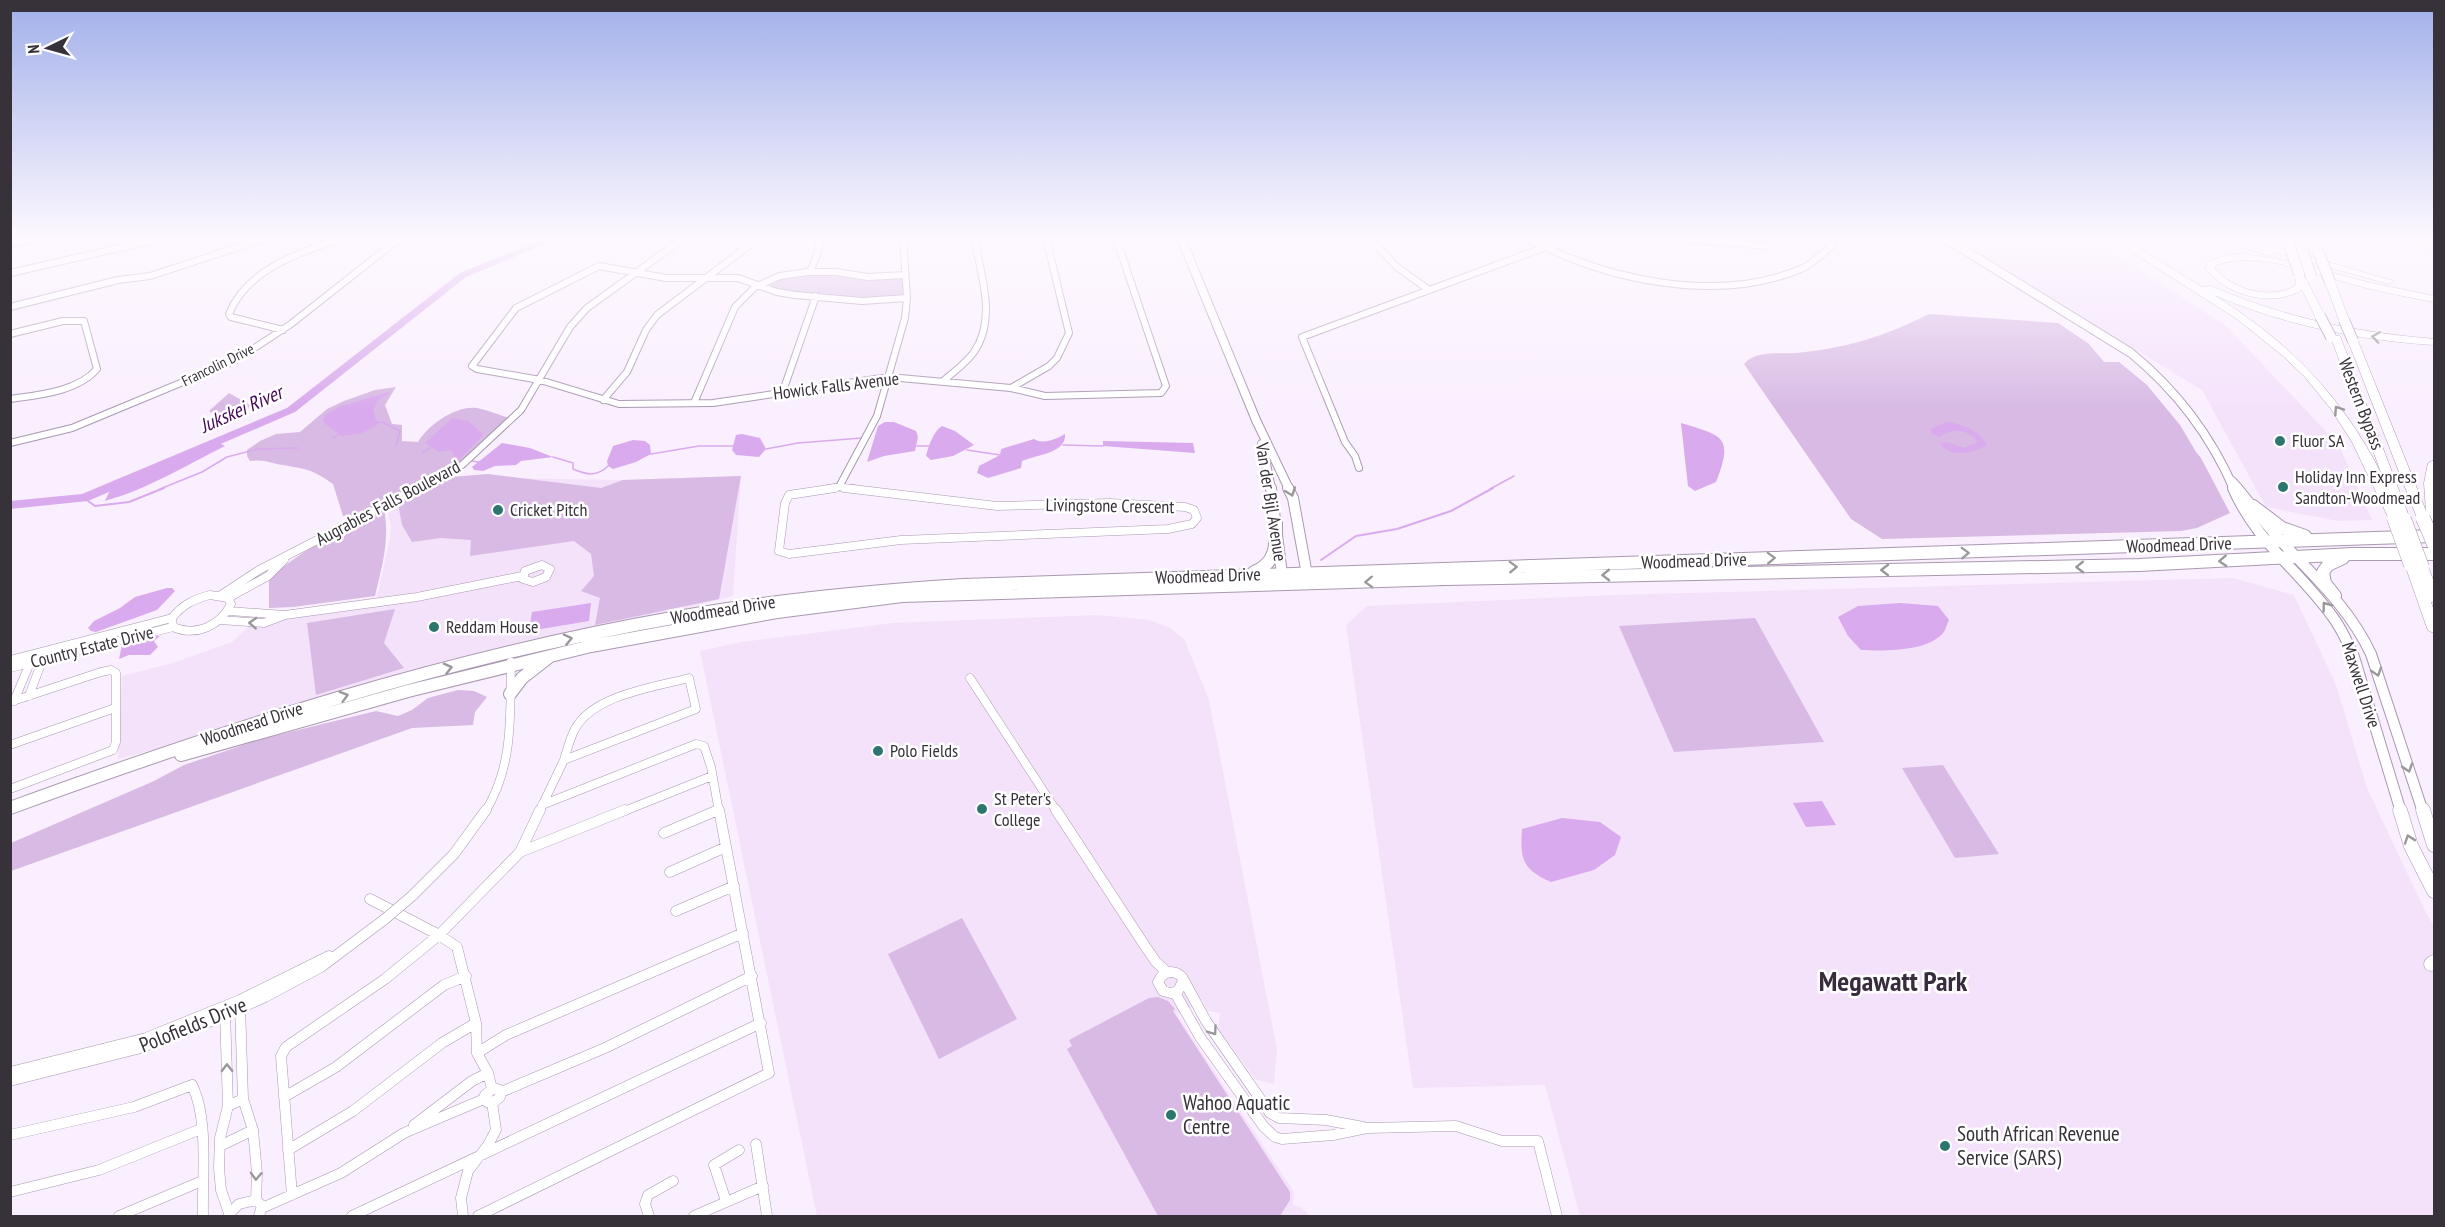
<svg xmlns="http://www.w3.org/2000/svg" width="2445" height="1227" viewBox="0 0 2445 1227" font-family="'PT Sans Narrow',sans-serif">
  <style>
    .built { fill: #f4e2fb }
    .green { fill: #d8bae4 }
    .water { fill: #d9aaed }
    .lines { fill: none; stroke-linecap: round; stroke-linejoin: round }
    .stream-far1 { stroke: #d9aaed; stroke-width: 1.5 }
    .stream { stroke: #d9aaed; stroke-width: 2 }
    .river { fill: #d9aaed; fill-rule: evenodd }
    .street-far2-casing { stroke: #a998b0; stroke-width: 8 }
    .street-far1-casing { stroke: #a998b0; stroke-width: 9 }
    .street-casing { stroke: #a998b0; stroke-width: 11 }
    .secondary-far2-casing { stroke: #a998b0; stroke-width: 10 }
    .secondary-far1-casing { stroke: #a998b0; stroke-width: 12 }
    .secondary-casing { stroke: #a998b0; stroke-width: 15 }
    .primary-casing { stroke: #a998b0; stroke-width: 14 }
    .highway-casing { stroke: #a998b0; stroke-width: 1 }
    .street-far2 { stroke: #fff; stroke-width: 6 }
    .street-far1 { stroke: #fff; stroke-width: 8 }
    .street { stroke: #fff; stroke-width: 10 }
    .secondary-far2 { stroke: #fff; stroke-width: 8 }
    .secondary-far1 { stroke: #fff; stroke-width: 10 }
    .secondary { stroke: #fff; stroke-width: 14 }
    .primary { stroke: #fff; stroke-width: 12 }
    .highway { fill: #fff; fill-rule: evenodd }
    .street-bridge-casing { stroke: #a998b0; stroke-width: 11; stroke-linecap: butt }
    .highway-bridge-far1-casing { stroke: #a998b0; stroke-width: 12; stroke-linecap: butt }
    .highway-bridge-casing { stroke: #a998b0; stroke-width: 15; stroke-linecap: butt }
    .street-bridge { stroke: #fff; stroke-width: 10 }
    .highway-bridge-far1 { stroke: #fff; stroke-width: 10 }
    .highway-bridge { stroke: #fff; stroke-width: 14 }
    .oneway { stroke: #9b989c }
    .poi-dot { fill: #2d7670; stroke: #fff; stroke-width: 2 }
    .labels { text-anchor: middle; stroke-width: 5; stroke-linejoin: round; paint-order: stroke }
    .far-street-label { font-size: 15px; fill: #37313a; stroke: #fff }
    .street-label { font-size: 18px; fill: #37313a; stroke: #fff }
    .poi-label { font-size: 18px; fill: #37313a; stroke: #fff; text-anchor: start }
    .water-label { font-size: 20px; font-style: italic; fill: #460a5a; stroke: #fff }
    .near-street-label { font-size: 21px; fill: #37313a; stroke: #fff }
    .near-poi-label { font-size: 21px; fill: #37313a; stroke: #fff; text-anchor: start }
    .near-district-label { font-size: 28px; font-weight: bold; fill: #392c3f; stroke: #fff }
  </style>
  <rect width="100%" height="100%" fill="#faeffe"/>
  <!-- built -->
  <path class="built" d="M1951,238H2092L2226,326L2339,445L2372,520L2338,521L2266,507L2202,390Z
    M741,476L733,596L118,759L122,676L173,663L232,642L265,611L288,610L377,597L390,538L391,527L387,508L452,477L623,480Z
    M2233,578L2294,595L2336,685L2367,788L2427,915L2434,926V1216H1580L1545,1085L1413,1088L1346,625L1367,606L1614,595Z
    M1097,615L1150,620L1170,628L1184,639L1209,700L1277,1049L1274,1084L1255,1079L1218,1028L1220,1013L1207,1011L1203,1000L1177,1015L1294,1192L1293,1205L1302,1208L1310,1216H817L700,651L741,642L893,623Z"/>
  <!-- green -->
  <path class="green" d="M802,273L903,278L905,297C855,302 808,297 760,284Z
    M1929,314L2058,323L2089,344L2104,362H2119L2147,385L2180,425L2196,452L2201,458L2230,513L2197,528L2181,531L1882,539L1851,519L1744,364C1755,350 1779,354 1796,353C1843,349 1887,336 1929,314Z
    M396,387L385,405L392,424L402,425V441L418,442C428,425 456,405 477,408C488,410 499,415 509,418L463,462L362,514L343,516L333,484C311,469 310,470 283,465C270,463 265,459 250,461L247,456V450L260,441L276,434L300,432L327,409L344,401L375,390Z
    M229,393L252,406L221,419L209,411Z
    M488,474L601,488L623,480L741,476L719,599L595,625L600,598L581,591L594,576L591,554L574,541L470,556L471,540L441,538L412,542L402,525L398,504L452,477Z
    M384,509C390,541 382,565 375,596L293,607L269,608V579C303,548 343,530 384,509Z
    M395,609L384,643L404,668L316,695L307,623Z
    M1755,618L1824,742L1674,752L1619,626Z
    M458,690L474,691L487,697L475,712L473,725L412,728L11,871V843L154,781L184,765L261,739L376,711L398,716L412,710L428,698Z
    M1943,765L1999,854L1955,858L1902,768Z
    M962,918L1017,1019L939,1059L888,954Z
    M1158,997L1168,1001L1175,1009L1173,1011L1290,1192V1200L1280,1216H1158L1067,1049L1072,1046L1069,1040L1149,998Z"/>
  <!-- water -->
  <path class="water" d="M388,392L389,394L378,400L373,409L376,421L382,422L362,433L341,436L323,422L325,415L339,407Z
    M453,418L468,421L483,434L480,439L459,459L455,458L451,450L439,452L425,443Z
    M885,422H894L916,431L918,437L915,451L884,456L867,462L878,426Z
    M1946,422C1961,423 1981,432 1987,445C1973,453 1950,459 1940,443L1947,442L1964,448L1978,442C1968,429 1952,427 1939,437L1932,434L1931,429Z
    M1681,423C1723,436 1734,436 1716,482L1695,491L1688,486Z
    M942,426L955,431L974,445L953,456L931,460L926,456C929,445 933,432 942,426Z
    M742,434L760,438L766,449L759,457L736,455L732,450L736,435Z
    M1065,434C1067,453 1036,455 1022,461L1021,468L988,478L977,473L979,466L1000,455L1001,449L1034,439C1044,445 1056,439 1065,434Z
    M214,440L225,446C185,466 148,489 105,501L112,486L162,468Z
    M633,440L645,441L650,445L651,454L636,462L613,469L608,466L607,461L613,446Z
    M1103,441L1193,443L1195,453L1103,446Z
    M502,443L530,448L553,457L521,461L516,465L495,466L483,471L474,470L472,467Z
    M167,588H172L175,591L157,610L96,632L91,631L88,628L94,621L120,608L135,597Z
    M591,603L589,621L529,631L532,612Z
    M1901,603L1938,606L1949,620C1947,623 1946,630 1943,633C1927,652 1884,651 1861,650L1848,636L1838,617L1858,606Z
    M152,636H160L154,641L158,647L150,655H129L119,659L122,645Z
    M1822,801L1836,825L1806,827L1793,803Z
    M1562,818L1600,822L1621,837L1615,855L1594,870L1551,882C1522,869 1520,859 1522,829Z"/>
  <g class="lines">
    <!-- stream-far1 -->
    <path class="stream-far1" d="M382,422L400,431L396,446
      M333,438L338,435
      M1063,445L1103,446
      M917,446H929
      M766,449L798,443L862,438
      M967,450L1000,455
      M422,453L430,448
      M651,454L699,446H733
      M553,457L573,463V469C587,475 597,477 608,466
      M459,459L478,462
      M160,489L202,472L227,457L258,449L298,448
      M1490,489L1514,476"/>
    <!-- stream -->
    <path class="stream" d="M84,498L95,506L129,502L164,488
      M1321,560L1356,536L1397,529L1451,511L1493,488"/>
    <!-- river -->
    <path class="river" d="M546,238H559L466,277L295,412L88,501L10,509V501L82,494L287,408L460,273Z"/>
    <!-- street-far2 casing -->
    <g class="street-far2-casing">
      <path id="street-far2" d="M1370,238L1397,267L1429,290
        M1527,238C1605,280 1718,305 1803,268C1813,263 1823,253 1832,246L1831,238
        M1671,238L1766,246
        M10,244L42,238
        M810,272L818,252L820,238
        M10,273L163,238
        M907,298L862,301L795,295L777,292L738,278H666L599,266L516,308L472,366L477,369L540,380L619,404L713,403L889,377L1011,388L1045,396L1161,393L1166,386L1116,238
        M10,307L118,280L150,276L266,238
        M283,330L231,317L229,314C247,269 300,252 343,238
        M10,334L63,321H84L97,369C77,392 38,395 10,399
        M943,381C954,372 966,363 974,352C997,319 981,274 974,238
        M1011,388L1049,366L1057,358L1069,333L1046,238
        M783,391L816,296
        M603,400L627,372L646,330L657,315L759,238
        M694,403L735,307L755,287L780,276L808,272H836L868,277L905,275
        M10,443L72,428L236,360L291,324L400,238
        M1359,468L1355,456L1345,442L1302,337L1543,248
        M839,487L877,416L905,318L907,298L903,238
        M415,489L462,465L521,410L570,327L587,308L684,238
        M826,489L839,487L857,489"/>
    </g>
    <!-- street-far1 casing -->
    <g class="street-far1-casing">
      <path id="street-far1" d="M835,488L789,495L785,503L779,551L789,554L901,540L1168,529L1192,524L1197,518L1194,510L1185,507L1110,503L997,506L844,488
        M542,565L550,569L546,577L533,582L523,579L525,571Z
        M210,595L228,598L231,604C220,626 196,637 173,627L172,618C182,605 194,599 210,595Z
        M221,595L259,570L418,488
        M228,598L268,576L284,560
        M229,611L285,615
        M220,620L264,623L285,615L417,597L522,576
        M10,660L172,618
        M10,668L173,627
        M689,678L696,709L564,760C567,750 570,738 575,729C593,695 655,687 689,678Z
        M970,678L1057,812
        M29,696L42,661H38
        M14,701L30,663
        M10,702L101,672L111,670L116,673V742L113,750L10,789
        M10,745L115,708
        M542,805L696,744L704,746L711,767L719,812
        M485,812C514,766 510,714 511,662
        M539,812L564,760
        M622,812L712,776
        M715,812L719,810"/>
    </g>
    <!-- street casing -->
    <g class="street-casing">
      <path id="street" d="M1056,810L1145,946L1156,962L1167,972
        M664,833L718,810
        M520,852L540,810
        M670,872L726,847
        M412,896L454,854L486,810
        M370,899L439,935L457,947L476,1023L477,1053L488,1073L492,1089
        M676,911L734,886
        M1183,981L1178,991L1171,993L1163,991L1158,982C1163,971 1173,969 1182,977L1206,1021L1270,1113L1279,1118L1326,1120L1363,1127
        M1175,993L1200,1037L1264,1127L1275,1137L1282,1139L1333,1135L1367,1128L1456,1126L1502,1141H1538L1557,1216
        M240,1005L243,1099L253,1130L257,1173L256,1200
        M225,1012L228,1106L220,1138L219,1168L221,1190L229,1213
        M477,1053L506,1035L743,933
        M10,1072L146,1038L240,1000L329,956
        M10,1081L137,1049L214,1020L265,997L321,967L385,919
        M494,1088L500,1090V1097L495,1101L487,1102L484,1099L485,1095Z
        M501,1092L605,1048L752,976
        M284,1097L336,1067L444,985L466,976
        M228,1106L243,1099
        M414,1125L472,1081L488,1073
        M10,1135L134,1107L192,1085C209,1119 202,1178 203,1216
        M756,1144L767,1216
        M220,1146L253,1130
        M288,1150L353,1111L442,1043L476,1023
        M10,1192L99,1170L201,1129
        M292,1195L281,1056L286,1047L385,979L439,935L520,852L625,810
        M726,1201L714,1165L739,1150
        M262,1208L341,1173L404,1133L484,1099
        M229,1214L239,1204L256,1200L262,1206L259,1216
        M119,1216L202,1181
        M352,1216L761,1023
        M463,1216L461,1198L468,1171L488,1145L496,1130L492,1102
        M478,1216L769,1073L719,810
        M649,1216L645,1204L648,1195L673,1181
        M694,1216L763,1186"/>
    </g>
    <!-- secondary-far2 casing -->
    <g class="secondary-far2-casing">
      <path id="secondary-far2" d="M1181,238L1256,420L1289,489
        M1945,238L2131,353C2176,390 2211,436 2234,489
        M1262,444L1271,489
        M2232,481L2239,489"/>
    </g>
    <!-- secondary-far1 casing -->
    <g class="secondary-far1-casing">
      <path id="secondary-far1" d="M1271,488L1283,582
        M1288,488L1293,498L1308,580
        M2233,488C2257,543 2298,569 2332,616C2342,629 2348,643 2354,657L2401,812
        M2237,488C2252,506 2266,525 2282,542C2315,577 2350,609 2371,654L2423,812"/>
    </g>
    <!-- secondary casing -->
    <g class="secondary-casing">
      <path id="secondary" d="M2400,810L2411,846L2434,891
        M2423,810L2434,845
        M2431,964L2434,962"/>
    </g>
    <!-- primary casing -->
    <g class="primary-casing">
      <path id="primary" d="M2253,506L2282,528L2305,536
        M1254,572C1277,563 1276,544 1276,522
        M2335,596L2325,583L2323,572L2328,565L2343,558
        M510,694L522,678L549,657
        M181,755L408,691L591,646L777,612L902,596L1446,579L2139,565L2352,554H2434
        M10,808C228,728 449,657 678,617C773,600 868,591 963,585L2434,536"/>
    </g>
    <!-- highway casing -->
    <g class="highway-casing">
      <path id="highway" d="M2110,238H2122L2202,287L2211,286C2285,318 2354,332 2434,339V345C2358,340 2284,325 2214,295C2289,342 2342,396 2382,475L2331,338L2332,336H2340L2410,519L2408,522L2390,521L2352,442L2331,409L2304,376L2283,356L2237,319Z
        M2217,238H2232L2258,246L2263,243L2394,281L2389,284L2274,252L2270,256Z
        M2293,238H2303L2307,248L2305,250H2299Z
        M2308,238H2318L2323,251L2321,253H2315Z
        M2406,238H2419L2434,245V251Z
        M2246,254L2288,261L2367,282L2434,296V302C2406,297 2376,291 2348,283C2306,272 2259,251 2216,265L2215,268C2232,290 2270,300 2295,286L2297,273H2303L2325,316L2320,319L2316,318L2302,290C2272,308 2226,296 2205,268L2209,261L2227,255Z
        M2330,279L2335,282L2349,320L2348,322H2340L2339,320L2325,282Z
        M2353,338L2358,341L2426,511L2424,483L2428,463L2434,460V522L2428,519L2423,522L2417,518L2348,341Z
        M2411,561L2417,564H2427L2434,582V602H2431L2434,611V633L2429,631L2427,628L2405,565Z"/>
    </g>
    <!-- street-far2 -->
    <use href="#street-far2" class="street-far2"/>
    <!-- street-far1 -->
    <use href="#street-far1" class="street-far1"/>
    <!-- street -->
    <use href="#street" class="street"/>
    <!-- secondary-far2 -->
    <use href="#secondary-far2" class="secondary-far2"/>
    <!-- secondary-far1 -->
    <use href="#secondary-far1" class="secondary-far1"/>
    <!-- secondary -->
    <use href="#secondary" class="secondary"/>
    <!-- primary -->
    <use href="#primary" class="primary"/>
    <!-- highway -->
    <use href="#highway" class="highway"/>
    <!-- street-bridge casing -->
    <g class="street-bridge-casing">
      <path id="street-bridge" d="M385,919L412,896"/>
    </g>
    <!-- highway-bridge-far1 casing -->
    <g class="highway-bridge-far1-casing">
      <path id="highway-bridge-far1" d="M2289,244L2299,274
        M2302,248L2311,277
        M2318,251L2330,282
        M2320,316L2331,337
        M2344,320L2353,341"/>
    </g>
    <!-- highway-bridge casing -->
    <g class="highway-bridge-casing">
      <path id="highway-bridge" d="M2394,518L2411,565
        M2423,518L2434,544
        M2404,519L2422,567"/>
    </g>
    <!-- street-bridge -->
    <use href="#street-bridge" class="street-bridge"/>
    <!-- highway-bridge-far1 -->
    <use href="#highway-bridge-far1" class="highway-bridge-far1"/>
    <!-- highway-bridge -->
    <use href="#highway-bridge" class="highway-bridge"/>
  </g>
  <!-- one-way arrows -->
  <defs><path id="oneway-chevron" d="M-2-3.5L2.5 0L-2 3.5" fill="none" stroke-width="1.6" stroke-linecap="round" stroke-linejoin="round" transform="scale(1.5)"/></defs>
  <g class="oneway">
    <use href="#oneway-chevron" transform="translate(2376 337) rotate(-172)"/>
    <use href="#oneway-chevron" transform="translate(2338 410) rotate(-124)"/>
    <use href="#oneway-chevron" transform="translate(1291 492) rotate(70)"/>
    <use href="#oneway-chevron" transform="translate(1965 553) rotate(-2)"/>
    <use href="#oneway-chevron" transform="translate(1771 558) rotate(-2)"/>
    <use href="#oneway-chevron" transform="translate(2223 561) rotate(177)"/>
    <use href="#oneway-chevron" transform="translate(1513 567) rotate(-2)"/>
    <use href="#oneway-chevron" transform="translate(2080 567) rotate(179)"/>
    <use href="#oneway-chevron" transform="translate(1885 570) rotate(180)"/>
    <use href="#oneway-chevron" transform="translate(1606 575) rotate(179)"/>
    <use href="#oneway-chevron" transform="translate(1369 582) rotate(178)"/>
    <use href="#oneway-chevron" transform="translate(2326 606) rotate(-127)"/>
    <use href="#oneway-chevron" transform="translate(253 623) rotate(-177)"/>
    <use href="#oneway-chevron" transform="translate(568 639) rotate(-13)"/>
    <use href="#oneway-chevron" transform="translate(448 668) rotate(-14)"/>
    <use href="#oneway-chevron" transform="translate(2377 672) rotate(72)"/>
    <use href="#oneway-chevron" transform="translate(344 696) rotate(-16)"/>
    <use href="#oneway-chevron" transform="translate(2408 768) rotate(72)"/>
    <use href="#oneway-chevron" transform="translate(2409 839) rotate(-109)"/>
    <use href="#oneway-chevron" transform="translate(1213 1031) rotate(55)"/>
    <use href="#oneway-chevron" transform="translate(227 1068) rotate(-91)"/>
    <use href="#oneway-chevron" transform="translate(256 1176) rotate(92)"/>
  </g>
  <!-- sky -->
  <linearGradient id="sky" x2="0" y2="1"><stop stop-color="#a2b0ea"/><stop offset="0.58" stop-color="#fdf8ff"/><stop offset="1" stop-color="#fdf8ff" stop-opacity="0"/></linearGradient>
  <rect width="2445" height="410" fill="url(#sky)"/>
  <!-- markers -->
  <g class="poi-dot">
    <circle cx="2280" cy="441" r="6"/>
    <circle cx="2283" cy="487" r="6"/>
    <circle cx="498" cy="510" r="6"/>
    <circle cx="434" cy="627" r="6"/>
    <circle cx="878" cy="751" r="6"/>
    <circle cx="982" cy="809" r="6"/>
    <circle cx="1171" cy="1115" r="6"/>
    <circle cx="1945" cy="1146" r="6"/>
  </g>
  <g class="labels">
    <!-- far-street labels -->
    <g class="far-street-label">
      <text transform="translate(218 365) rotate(-26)" y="5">Francolin Drive</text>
    </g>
    <!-- street labels -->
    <g class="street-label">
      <text transform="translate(836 386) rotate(-7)" y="6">Howick Falls Avenue</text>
      <text transform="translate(2361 404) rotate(69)" y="6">Western Bypass</text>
      <text transform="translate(1271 502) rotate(81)" y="6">Van der Bijl Avenue</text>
      <text transform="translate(388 503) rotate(-28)" y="6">Augrabies Falls Boulevard</text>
      <text transform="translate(1110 506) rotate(1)" y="6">Livingstone Crescent</text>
      <text transform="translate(2179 545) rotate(-2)" y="6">Woodmead Drive</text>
      <text transform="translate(1694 561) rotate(-2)" y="6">Woodmead Drive</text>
      <text transform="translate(1208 576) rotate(-2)" y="6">Woodmead Drive</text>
      <text transform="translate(723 610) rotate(-9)" y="6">Woodmead Drive</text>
      <text transform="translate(92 647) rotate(-14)" y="6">Country Estate Drive</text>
      <text transform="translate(2361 685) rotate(72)" y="6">Maxwell Drive</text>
      <text transform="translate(252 724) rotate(-18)" y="6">Woodmead Drive</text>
    </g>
    <!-- poi labels -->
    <g class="poi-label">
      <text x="2292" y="447">Fluor SA</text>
      <text x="2295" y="483">Holiday Inn Express<tspan x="2295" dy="21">Sandton-Woodmead</tspan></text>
      <text x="510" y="516">Cricket Pitch</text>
      <text x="446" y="633">Reddam House</text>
      <text x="890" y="757">Polo Fields</text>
      <text x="994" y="805">St Peter's<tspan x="994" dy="21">College</tspan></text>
    </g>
    <!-- water labels -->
    <g class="water-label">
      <text transform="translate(241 409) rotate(-24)" y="7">Jukskei River</text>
    </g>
    <!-- near-street labels -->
    <g class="near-street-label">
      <text transform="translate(193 1025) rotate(-22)" y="7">Polofields Drive</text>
    </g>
    <!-- near-poi labels -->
    <g class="near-poi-label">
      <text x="1183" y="1110">Wahoo Aquatic<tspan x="1183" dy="24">Centre</tspan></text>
      <text x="1957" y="1141">South African Revenue<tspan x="1957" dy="24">Service (SARS)</tspan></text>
    </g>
    <!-- near-district labels -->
    <g class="near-district-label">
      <text x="1893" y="991">Megawatt Park</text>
    </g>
  </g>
  <!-- border -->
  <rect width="2445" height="1227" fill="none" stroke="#37313a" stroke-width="24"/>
  <!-- north arrow -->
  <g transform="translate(48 48) rotate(265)" stroke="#ffffff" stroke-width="4.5" paint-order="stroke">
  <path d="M0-4.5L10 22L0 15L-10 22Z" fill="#37313a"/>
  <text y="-9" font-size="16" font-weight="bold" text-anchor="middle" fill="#37313a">N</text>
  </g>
</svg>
